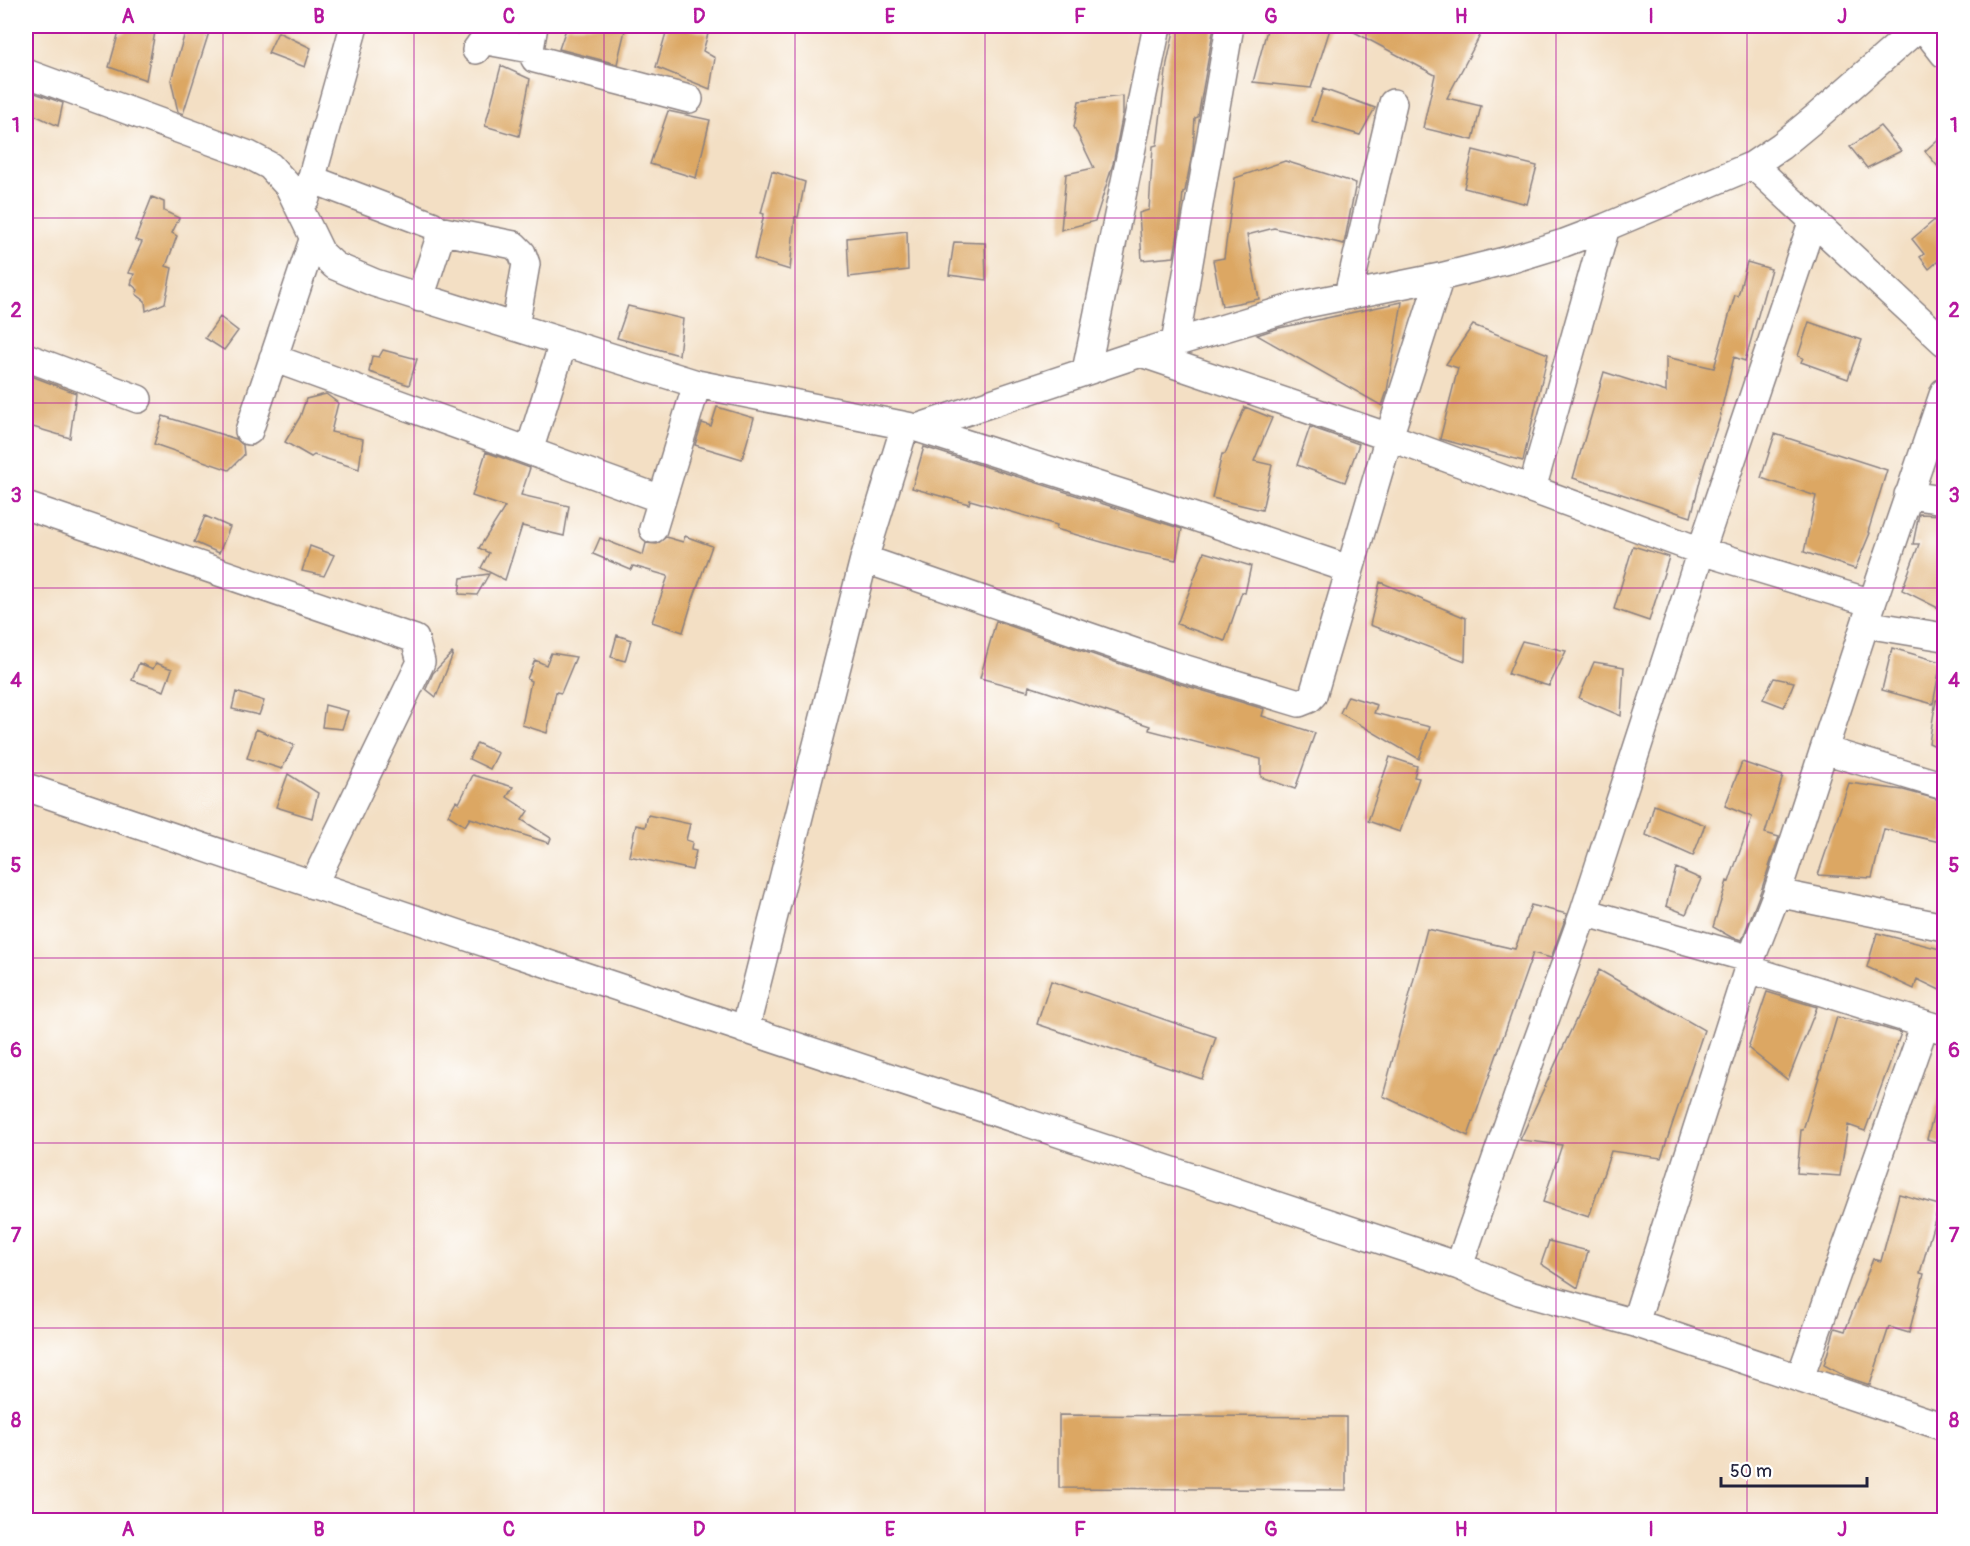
<svg xmlns="http://www.w3.org/2000/svg" width="1970" height="1546" viewBox="0 0 1970 1546" font-family="Pangolin,sans-serif">
  <style>
    .building { fill: #dca764 }
    .lines { fill: none; stroke-linecap: round; stroke-linejoin: round }
    .minor-casing { stroke: #8a8080; stroke-width: 30 }
    .minor { stroke: #fff; stroke-width: 27 }
    .grid { fill: none; stroke: #b5179e; stroke-width: 1.5; stroke-opacity: 0.55 }
    .neatline { fill: none; stroke: #b5179e; stroke-width: 2 }
    .grid-label { font-size: 20px; text-anchor: middle; font-weight: bold; fill: #b5179e }
  </style>
  <rect width="100%" height="100%" fill="#fff"/>
  <filter id="ink" filterUnits="userSpaceOnUse"><feTurbulence type="fractalNoise" baseFrequency=".0167" numOctaves="2"/><feDisplacementMap in="SourceGraphic" scale="12" xChannelSelector="R" yChannelSelector="G"/><feConvolveMatrix kernelMatrix="1 2 1 2 8 2 1 2 1" color-interpolation-filters="sRGB"/></filter>
  <filter id="wash" filterUnits="userSpaceOnUse"><feTurbulence type="fractalNoise" baseFrequency=".008" numOctaves="4" result="noise"/><feDisplacementMap in="SourceGraphic" scale="24" xChannelSelector="R" yChannelSelector="G"/><feGaussianBlur stdDeviation="1.35" result="paint"/><feColorMatrix in="noise" values="0 0 0 0 0 0 0 0 0 0 0 0 0 0 0 0 0 1.4 0 .05"/><feComposite in="paint" operator="in"/></filter>
  <g filter="url(#wash)">
    <rect width="100%" height="100%" fill="#f3dfc4"/>
    <g id="blocks">
      <!-- building -->
      <path class="building" d="M127,26L155,32L146,80L109,67L118,35L126,32Z
        M187,26H211L183,114L178,112L171,80Z
        M567,26H626L617,64L559,49Z
        M668,26H678L708,34L703,51L715,58L710,89L656,67Z
        M1175,26H1214L1198,117L1195,118L1193,149L1185,191L1183,192L1181,215L1174,257L1142,260L1139,213L1149,210L1153,146L1157,145L1167,63Z
        M1268,26H1331L1311,88L1253,82Z
        M1343,26H1485L1447,98L1481,106L1473,140L1423,128L1435,75Z
        M278,32L311,48L305,67L268,53Z
        M501,66L530,79L519,136L485,126Z
        M1323,89L1375,108L1360,135L1312,121Z
        M32,92L63,103L58,126L26,111V104Z
        M1123,96V113L1113,164L1095,221L1061,230L1066,174L1094,168L1074,127L1079,101Z
        M668,111L710,120L696,178L650,164Z
        M1880,126L1901,151L1867,168L1850,147Z
        M1944,134V174L1925,151Z
        M1473,150L1537,166L1527,204L1464,188Z
        M1285,161L1356,183L1344,244L1274,228L1247,235L1259,299L1222,306L1213,260L1224,258L1235,178Z
        M772,171L805,182L798,217H795L790,270L754,259L764,214L761,213Z
        M152,197L164,202V211L179,218L172,233L177,236L166,266L172,268L165,303L146,311L145,301L136,294L138,290L131,284L134,274L128,273L142,242L135,240Z
        M1944,212V256L1929,269L1920,257L1924,254L1912,239Z
        M907,231L908,270L849,277L847,238Z
        M954,242L985,243L986,280L949,275Z
        M1747,262L1771,269L1745,361L1734,357L1720,415H1721L1704,465L1691,517L1573,478L1604,372L1666,392V357L1714,368L1735,295L1738,296Z
        M1402,302L1387,391L1382,406L1257,335L1279,328Z
        M628,306L683,319L679,355L617,338Z
        M220,317L238,331L224,350L205,338Z
        M1809,322L1862,340L1848,379L1801,362L1803,358L1798,356Z
        M1473,325L1548,354L1523,461L1440,439L1458,368L1446,364Z
        M383,350L417,359L409,385L369,372L372,356L379,357Z
        M26,374L76,393L70,438L26,425Z
        M326,394L338,403L331,432L363,439L359,469L314,455L311,457L285,442L300,417L306,399Z
        M717,407L754,418L742,459L695,445L702,423L711,426Z
        M1245,407L1272,418L1254,461L1272,465L1262,510L1212,498L1222,454H1225Z
        M163,416L236,439L243,445L244,455L229,470L154,444Z
        M1310,427L1359,444L1345,482L1297,465Z
        M1775,434L1887,470L1868,532L1870,533L1855,569L1804,552L1816,496L1761,478Z
        M924,447L1182,529L1176,560L1137,552L1056,529L1057,525L970,500L969,504L912,488Z
        M486,452L530,468L521,495L569,506L564,536L522,526L505,580L481,568L489,553L479,548L505,507L472,496Z
        M1919,514L1944,515V611L1902,590L1919,544H1913Z
        M205,516L230,527L219,553L194,542Z
        M685,536L712,546L692,602L683,632L652,622L668,576L633,566L631,570L593,554L600,538L643,555L646,543L657,544L666,537L683,542Z
        M310,546L334,555L324,576L302,571Z
        M1633,546L1669,557L1649,621L1614,609Z
        M1204,552L1251,566L1245,593L1242,592L1225,641L1177,624Z
        M489,574L477,595L459,594L461,578Z
        M1380,582L1466,618L1465,661L1370,625Z
        M996,621L1161,678L1264,709L1262,716L1315,733L1295,789L1261,777V759L1149,730L1150,726L1029,686L1028,691L980,678Z
        M617,635L631,640L625,661L611,657Z
        M1522,641L1566,651L1549,686L1508,674Z
        M1892,648L1941,662L1933,704L1882,690Z
        M452,653L453,654L436,697L426,689L433,673Z
        M551,653L576,657L561,693L556,692L547,733L522,725L531,681L527,679L535,660L546,665Z
        M1594,662L1624,667L1621,716L1579,698Z
        M139,663L153,669L156,663L172,669L164,691L132,680Z
        M1774,678L1794,682L1784,707L1763,699Z
        M236,692L264,701L259,715L232,709Z
        M1348,696L1377,705L1374,713L1430,727L1419,759L1340,713Z
        M1936,700L1944,701V750L1929,743Z
        M325,705L348,711L342,729L322,727Z
        M256,729L294,745L282,769L247,758Z
        M477,743L498,753L490,769L469,759Z
        M1390,757L1417,766L1414,777L1419,778L1400,832L1368,821Z
        M1742,762L1783,776L1765,833L1779,837L1762,888L1742,940L1731,937L1713,927L1727,881L1729,882L1752,817L1725,806Z
        M288,774L318,793L312,818L276,807Z
        M473,775L513,787L507,797L528,811L522,820L551,838L549,843L470,818L465,826L448,815L456,801L459,803Z
        M1849,783L1903,790L1944,801V843L1884,829L1872,878L1818,875Z
        M1654,805L1705,825L1693,856L1646,835Z
        M648,815L690,824L686,840L692,842L691,850L696,851L692,870L629,856L636,825L645,827Z
        M1676,868L1701,879L1686,914L1666,906Z
        M1531,905L1567,914L1551,958L1533,953L1468,1136L1383,1096L1427,929L1515,949Z
        M1877,933L1944,950V992L1917,979L1914,989L1867,967Z
        M1599,970L1704,1030L1661,1158L1611,1151L1589,1217L1543,1202L1562,1145L1520,1140Z
        M1051,981L1216,1037L1202,1079L1037,1024Z
        M1767,992L1817,1007L1788,1080L1748,1048Z
        M1837,1017L1870,1024L1901,1033L1865,1131L1848,1125L1840,1176L1797,1173L1801,1130H1803Z
        M1940,1092L1944,1093V1144L1927,1139Z
        M1899,1194L1939,1205L1920,1273L1924,1274L1909,1333L1889,1327L1870,1385L1846,1377L1824,1365L1835,1328L1845,1331L1873,1259L1881,1261Z
        M1549,1241L1588,1251L1578,1288L1541,1264Z
        M1059,1415L1346,1417V1490L1059,1488Z"/>
    </g>
  </g>
  <g filter="url(#ink)">
    <use href="#blocks" fill-opacity="0" stroke="#8a8080" stroke-width="1.5"/>
    <g class="lines">
      <!-- minor casing -->
      <g class="minor-casing">
        <path id="minor" d="M534,26L530,49L535,59L689,99
          M1922,26L1944,54
          M476,50L481,43L487,41L530,49
          M26,73L249,155L270,166L289,187L321,253L335,266L375,283L697,384L917,428L1153,503L1349,569
          M1753,165L1944,342
          M311,179L432,225L438,230L439,240L420,298
          M306,198L354,26
          M438,230L514,245L522,253L526,264L515,327
          M1348,295L1393,103
          M1175,343L1230,26
          M1141,353L1389,437L1701,551L1872,603
          M26,357L138,399
          M273,358L661,499
          M1086,371L1157,26
          M917,428L1141,353L1301,305L1440,277L1512,259L1564,243L1606,227L1753,165L1781,146L1815,118L1920,26
          M249,431L313,240
          M529,451L563,343
          M1532,489L1606,227
          M1908,495L1944,500
          M26,506L415,639L421,662L313,885
          M653,529L697,384
          M864,559L1166,663L1299,703L1309,699L1313,695L1389,437L1440,277
          M1865,624L1944,637
          M1824,750L1944,786
          M26,787L524,956L1459,1266L1519,1291L1635,1323L1944,1427
          M1777,893L1944,927
          M1584,912L1751,959
          M1748,969L1944,1030
          M745,1030L864,559L905,426
          M1459,1266L1524,1078L1584,912L1701,551L1813,220
          M1635,1323L1751,959L1777,893L1865,624L1944,392
          M1800,1378L1925,1024"/>
      </g>
      <!-- minor -->
      <use href="#minor" class="minor"/>
    </g>
  </g>
  <!-- grid -->
  <path class="grid" d="M223,26V1520M414,26V1520M604,26V1520M795,26V1520M985,26V1520M1175,26V1520M1366,26V1520M1556,26V1520M1747,26V1520M26,218H1944M26,403H1944M26,588H1944M26,773H1944M26,958H1944M26,1143H1944M26,1328H1944"/>
  <!-- margin -->
  <rect width="1970" height="1546" fill="none" stroke="#fff" stroke-width="66"/>
  <!-- scale -->
  <path d="M1721 1477v9h146v-9" fill="none" stroke="#22223b" stroke-width="3"/>
  <text x="1730" y="1477" font-size="18" fill="#22223b" stroke="#ffffff" stroke-width="4.5" paint-order="stroke">50 m</text>
  <rect x="33" y="33" width="1904" height="1480" class="neatline"/>
  <g class="grid-label">
    <text x="128" y="23">A</text>
    <text x="319" y="23">B</text>
    <text x="509" y="23">C</text>
    <text x="699" y="23">D</text>
    <text x="890" y="23">E</text>
    <text x="1080" y="23">F</text>
    <text x="1271" y="23">G</text>
    <text x="1461" y="23">H</text>
    <text x="1651" y="23">I</text>
    <text x="1842" y="23">J</text>
    <text x="16" y="132">1</text>
    <text x="1954" y="132">1</text>
    <text x="16" y="317">2</text>
    <text x="1954" y="317">2</text>
    <text x="16" y="502">3</text>
    <text x="1954" y="502">3</text>
    <text x="16" y="687">4</text>
    <text x="1954" y="687">4</text>
    <text x="16" y="872">5</text>
    <text x="1954" y="872">5</text>
    <text x="16" y="1057">6</text>
    <text x="1954" y="1057">6</text>
    <text x="16" y="1242">7</text>
    <text x="1954" y="1242">7</text>
    <text x="16" y="1427">8</text>
    <text x="1954" y="1427">8</text>
    <text x="128" y="1536">A</text>
    <text x="319" y="1536">B</text>
    <text x="509" y="1536">C</text>
    <text x="699" y="1536">D</text>
    <text x="890" y="1536">E</text>
    <text x="1080" y="1536">F</text>
    <text x="1271" y="1536">G</text>
    <text x="1461" y="1536">H</text>
    <text x="1651" y="1536">I</text>
    <text x="1842" y="1536">J</text>
  </g>
</svg>
